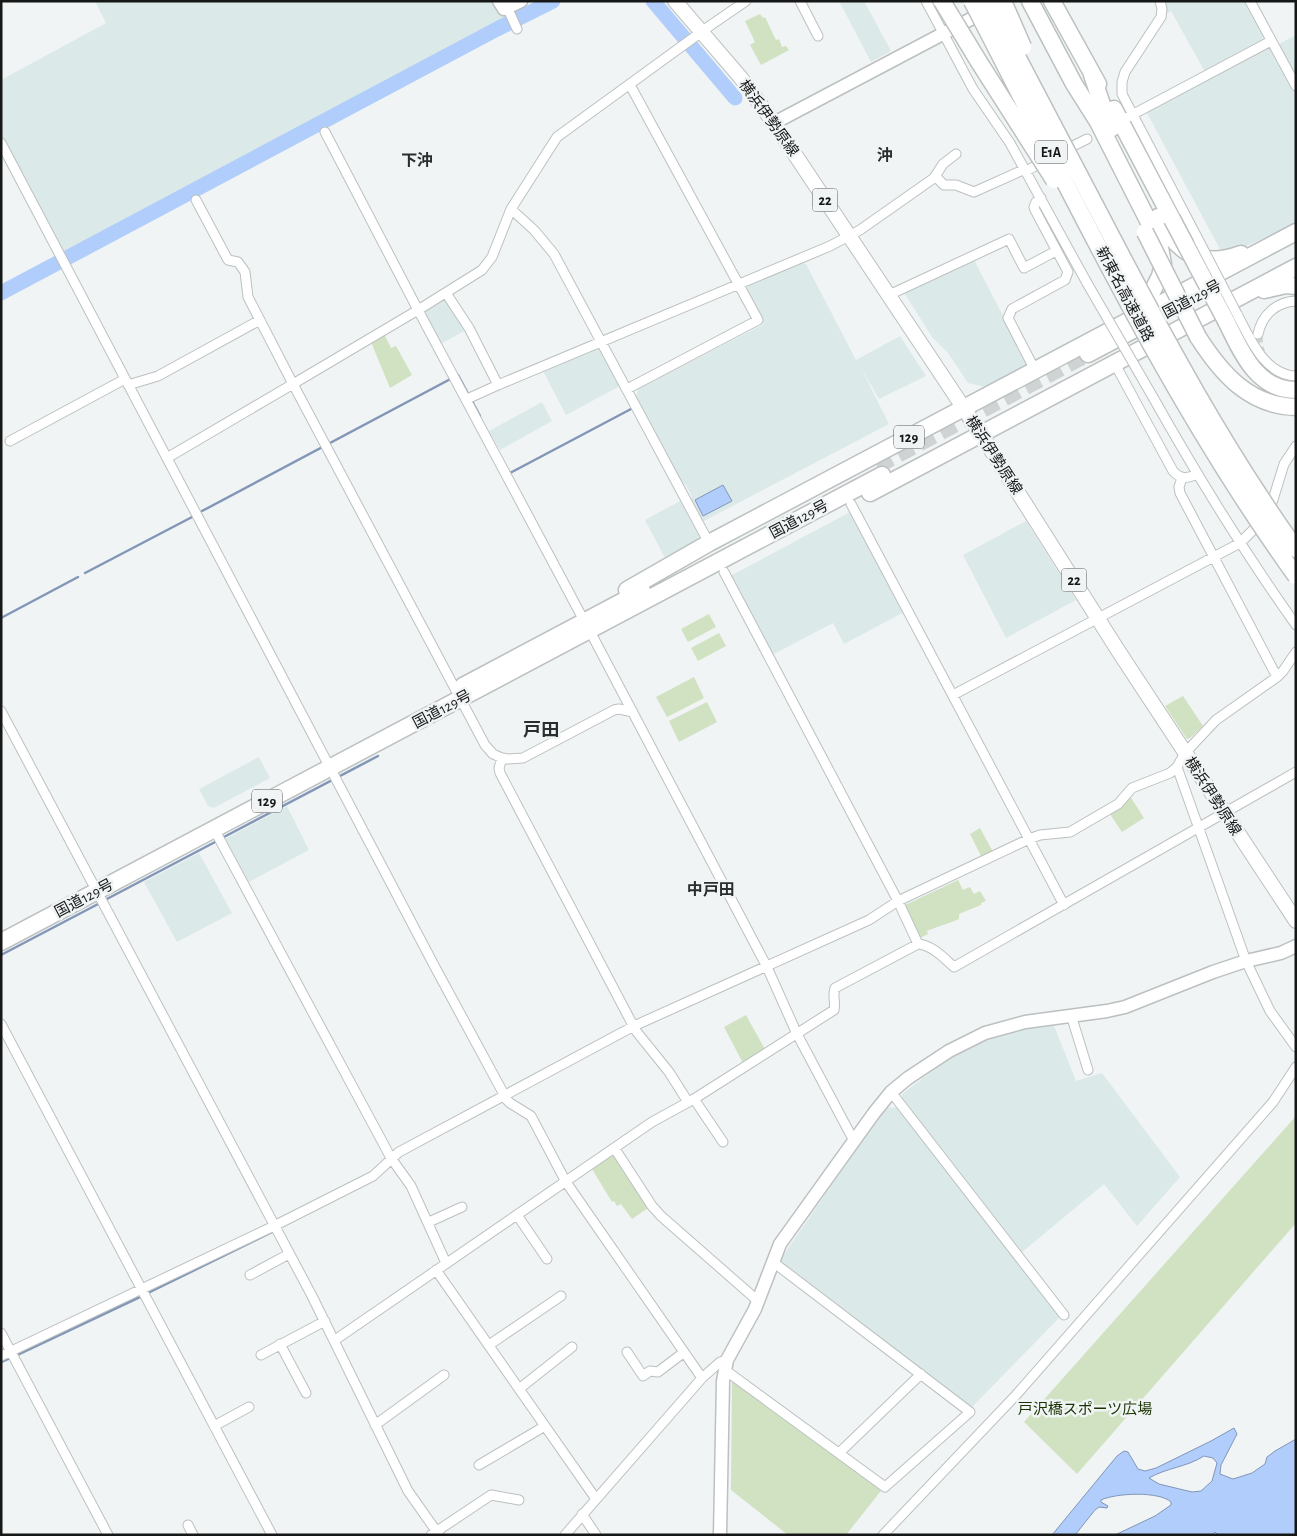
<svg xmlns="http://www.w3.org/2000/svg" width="1297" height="1536" viewBox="0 0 1297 1536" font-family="'Alegreya Sans','Noto Sans JP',sans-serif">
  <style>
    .built { fill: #dce9e9 }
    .green { fill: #d0e2c2 }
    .water { fill: #b0cdfb; stroke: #8296b7; fill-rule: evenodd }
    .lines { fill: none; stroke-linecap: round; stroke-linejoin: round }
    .stream { stroke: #8296b7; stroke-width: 2.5 }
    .river { stroke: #b0cdfb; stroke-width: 15 }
    .street-tunnel { stroke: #cfd3d3; stroke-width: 9; stroke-dasharray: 9 4.5; stroke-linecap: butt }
    .highway-tunnel { stroke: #cfd3d3; stroke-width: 16; stroke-dasharray: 16 8; stroke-linecap: butt }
    .street-casing { stroke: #bcc0c0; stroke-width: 11 }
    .secondary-casing { stroke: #bcc0c0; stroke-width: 15 }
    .primary-casing { stroke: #bcc0c0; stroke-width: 16 }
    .highway-casing { stroke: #bcc0c0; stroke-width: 19 }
    .street { stroke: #fff; stroke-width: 9 }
    .secondary { stroke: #fff; stroke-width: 12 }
    .primary { stroke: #fff; stroke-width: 14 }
    .highway { stroke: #fff; stroke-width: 16 }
    .street-bridge-casing { stroke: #bcc0c0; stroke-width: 11; stroke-linecap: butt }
    .highway-bridge-casing { stroke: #bcc0c0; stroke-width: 19; stroke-linecap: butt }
    .street-bridge { stroke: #fff; stroke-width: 9 }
    .highway-bridge { stroke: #fff; stroke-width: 16 }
    .labels { text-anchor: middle; stroke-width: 5; stroke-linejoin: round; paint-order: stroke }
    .shield { fill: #f0f4f4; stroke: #575959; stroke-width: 1 }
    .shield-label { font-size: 14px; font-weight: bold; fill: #161717 }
    .street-label { font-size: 15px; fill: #161717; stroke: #f0f4f4 }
    .park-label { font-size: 15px; fill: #193200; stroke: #f0f4f4 }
    .neighbourhood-label { font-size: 16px; font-weight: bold; fill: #2a2e2e; stroke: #f0f4f4 }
    .quarter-label { font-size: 18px; font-weight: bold; fill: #2a2e2e; stroke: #f0f4f4 }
  </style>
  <rect width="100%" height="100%" fill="#f0f4f4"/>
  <!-- built -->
  <path class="built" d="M95,1H495L507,14L514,28L69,265L1,137V80L106,23Z
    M839,1H864L891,51L871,62Z
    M1164,1H1247L1265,36L1263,40L1205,72L1171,11L1166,14Z
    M1296,35V75L1279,44Z
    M1267,45L1271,47L1296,94V224L1235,251L1222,253L1147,113V109Z
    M973,258L1028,364L986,387L968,383L948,353L932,337L903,291Z
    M802,263L806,264L856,360L900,336L926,376L879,399L860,366L889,424L702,522L691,501L692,497L686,485L681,483L636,397L638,389L764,324L747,290L748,286Z
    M446,296L466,330L439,345L421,312Z
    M599,347L620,386L566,415L543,371Z
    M542,402L552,421L500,450L489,431Z
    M680,501L699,536L698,539L665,558L645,520Z
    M850,512L854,513L906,611L844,644L833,623L772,655L731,578L732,575Z
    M1026,521L1076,600L1006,638L963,555Z
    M259,757L270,778L214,808L208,806L199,789Z
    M287,806L309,850L247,883L225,839Z
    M199,853L232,913L177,942L144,882Z
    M1053,1023L1076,1081L1102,1073L1180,1177L1137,1226L1104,1184L1021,1253L902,1100V1094L955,1054L1004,1032Z
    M899,1107L1060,1317L971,1408L782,1263V1257L885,1108Z"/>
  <!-- green -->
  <path class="green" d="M760,14L763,18L765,17L776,40L779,39L782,47L786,46L789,50L761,65L750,45L755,42L745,21Z
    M384,334L391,348L396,346L412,375L390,388L371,342Z
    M709,614L716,627L688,642L681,629Z
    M719,633L726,646L698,661L691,648Z
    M694,677L704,698L667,717L656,697Z
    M1183,696L1203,726L1190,738L1187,739L1165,706Z
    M707,702L717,722L679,742L669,721Z
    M1130,796L1144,818L1122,832L1110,814L1122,807Z
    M980,828L993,852L982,858L970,834Z
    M958,880L963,890L970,887L974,894L980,891L986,901L981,903V905L959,914V919C948,924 938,926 927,931L928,934L918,939L903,906Z
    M746,1015L766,1051L744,1065L724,1027Z
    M1296,1116V1223L1077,1474L1024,1422Z
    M613,1154L648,1208L632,1219L621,1204L617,1206L614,1201L612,1202L592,1169Z
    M735,1379L884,1487L846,1535H788L731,1490L732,1382Z"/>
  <!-- water -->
  <path class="water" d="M723,485L732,501L703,516L695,500Z
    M1234,1428L1237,1434L1221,1465L1220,1474L1233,1479L1252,1473L1265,1464L1267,1457L1275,1451L1296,1439V1535H1218L1215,1532L1212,1535H1115L1155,1516L1171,1505V1502C1159,1491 1116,1493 1101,1500V1502L1108,1506L1107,1508L1099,1507L1095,1510L1075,1535H1052L1117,1456L1124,1451L1128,1452L1138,1469L1145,1471L1156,1468L1211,1441ZM1204,1456L1213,1458L1217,1463L1212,1481L1201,1491L1192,1492L1159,1484L1149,1478C1166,1468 1187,1467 1204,1456Z"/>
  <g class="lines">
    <!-- stream -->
    <path class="stream" d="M509,472L510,473L631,409
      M202,511L458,375L480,416
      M85,573L194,516
      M1,618L78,577
      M222,838L378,756
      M105,900L217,841
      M1,955L100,903
      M148,1293L274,1231
      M17,1355L142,1296
      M1,1362L10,1358"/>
    <!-- river -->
    <path class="river" d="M653,1L735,98
      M1,293L497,29L553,1"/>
    <!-- street-tunnel -->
    <path class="street-tunnel" d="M1258,334C1258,349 1264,368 1274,380"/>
    <!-- highway-tunnel -->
    <path class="highway-tunnel" d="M877,466L1088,354"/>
    <!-- street casing -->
    <g class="street-casing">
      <path id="street" d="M800,1L818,36
        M926,1L973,89L1010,143L1087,283
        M1160,1L1162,9L1161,17L1125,72L1122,82V94L1199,241
        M1250,1L1296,86
        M508,9L517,29
        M1128,117L1271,41
        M325,132L418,310L482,270L492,257L511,209L557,137L711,25L746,1
        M1,143L436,969L507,1100L510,1103L531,1116L566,1182L702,1378
        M1063,151L1087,139
        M935,176L944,185H956L974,192L1023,170L1026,171L1045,161
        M196,200L228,260L238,262L245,272L248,297L293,384L418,310L581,615
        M511,209L534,230L554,254L709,543
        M446,293L469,328L498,385
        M889,295L1009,239L1024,268L1056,251
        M1237,314C1250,338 1264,375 1296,376
        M1258,334C1262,315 1276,302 1296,301
        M1115,364L1173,471C1180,479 1187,479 1197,474
        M1035,370L1008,318L1012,309L1065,280L1068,272L1035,210L1034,207L1036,202L1041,198
        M128,385L158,376L260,320
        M627,389L758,320L630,85
        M467,399L498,385L830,246L860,230L934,178L943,164L956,154
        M1154,399C1198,477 1244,552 1296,625
        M10,441L125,379
        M167,458L293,384L485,745L493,754L502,758L508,759L523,758L614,710L619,709L633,712
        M1182,478L1179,487L1180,493L1277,677
        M851,504L1064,905
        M724,572L898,901L918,944
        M593,637L767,967L797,1034L854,1141
        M953,695L1240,543L1264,519L1272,503L1284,464L1296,446
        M1,711L312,1296L408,1491L439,1535
        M502,758L499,768L500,773L636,1031L669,1072L688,1102
        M1177,767L1246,961L1270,1011L1296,1047
        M214,829L391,1158L411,1186L446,1263
        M1071,1015L1088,1070
        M1,1024L272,1535
        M891,1092L1064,1315
        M694,1099L723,1142
        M615,1149L652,1206L661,1216L758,1301
        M517,1215L547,1259
        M429,1222L462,1207
        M436,1270L596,1499
        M250,1275L289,1254
        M1,1333L108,1535
        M335,1340L652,1122L694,1099L834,1010C836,1001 832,998 835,988L918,944C932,945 944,958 954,967L1296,772
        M280,1344L306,1393
        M489,1345L561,1296
        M627,1352L643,1376L650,1371L658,1372L683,1353
        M261,1355L325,1321
        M1,1356L274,1226L373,1176L399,1152L634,1026L869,920L898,901L1029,839L1040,835L1070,832L1118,804L1132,788L1170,773L1177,767L1185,753L1216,720L1277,677L1283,671L1296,652
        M725,1370L885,1487L970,1412L773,1262
        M519,1389L572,1347
        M375,1425L444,1375
        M214,1426L249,1407
        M839,1453L921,1374
        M479,1465L545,1426
        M582,1514L596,1535
        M188,1525L193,1535
        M431,1535L491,1495L519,1500
        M565,1535L702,1378L720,1362L727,1360
        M883,1535L1016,1395L1273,1102L1296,1067"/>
    </g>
    <!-- secondary casing -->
    <g class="secondary-casing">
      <path id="secondary" d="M499,1L504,9L521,1
        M774,123L986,11
        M720,1535L723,1381L727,1360L755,1309L780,1244L874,1113L891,1092L908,1078L949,1051L985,1033L1025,1022L1107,1011L1125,1007L1213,972L1246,961L1281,953L1296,946"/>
    </g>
    <!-- primary casing -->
    <g class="primary-casing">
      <path id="primary" d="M675,1L741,78L774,123L981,434L1119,652L1296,921"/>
    </g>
    <!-- highway casing -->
    <g class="highway-casing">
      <path id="highway" d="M1030,1L1074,84L1098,122L1159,242L1163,264L1160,276L1150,296L1136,309
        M1052,1L1098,84
        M1092,75L1106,116L1112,128
        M1114,109L1172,219
        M1158,217C1177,253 1201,269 1241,254
        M1264,290L1286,285L1296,286
        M1226,321C1241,351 1256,390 1296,390
        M1198,337C1221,373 1249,406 1296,407
        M1088,354L1152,320
        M870,493L1296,267
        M627,590L709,543L1296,232
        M463,686L642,591
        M1,942L882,475"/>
    </g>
    <!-- street -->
    <use href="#street" class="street"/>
    <!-- secondary -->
    <use href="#secondary" class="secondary"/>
    <!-- primary -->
    <use href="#primary" class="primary"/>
    <!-- highway -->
    <use href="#highway" class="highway"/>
    <!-- street-bridge casing -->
    <g class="street-bridge-casing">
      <path id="street-bridge" d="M1199,241L1237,314
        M1087,283L1154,399"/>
    </g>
    <!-- highway-bridge casing -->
    <g class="highway-bridge-casing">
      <path id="highway-bridge" d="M942,1L979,62L1054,180
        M972,1C1073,196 1168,398 1296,576
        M988,1C1027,76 1066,151 1106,226C1164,337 1223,447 1296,549
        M1003,1L1023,47
        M1172,219L1226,321
        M1145,232L1198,337"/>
    </g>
    <!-- street-bridge -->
    <use href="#street-bridge" class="street-bridge"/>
    <!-- highway-bridge -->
    <use href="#highway-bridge" class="highway-bridge"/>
  </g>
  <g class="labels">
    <!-- shield labels -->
    <g class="shield">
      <rect x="1035" y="140.5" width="32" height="23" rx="4"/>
      <rect x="812.5" y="188.5" width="25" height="23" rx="4"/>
      <rect x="894" y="425.5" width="30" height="23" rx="4"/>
      <rect x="1061.5" y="568.5" width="25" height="23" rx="4"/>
      <rect x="252" y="789.5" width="30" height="23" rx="4"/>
    </g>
    <g class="shield-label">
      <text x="1051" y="157">E1A</text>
      <text x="825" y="205">22</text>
      <text x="909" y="442">129</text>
      <text x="1074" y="585">22</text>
      <text x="267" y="806">129</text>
    </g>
    <!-- street labels -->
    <g class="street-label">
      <text transform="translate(769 118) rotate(54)" y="5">横浜伊勢原線</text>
      <text transform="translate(1125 294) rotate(62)" y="5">新東名高速道路</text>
      <text transform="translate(1192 299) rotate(-28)" y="5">国道129号</text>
      <text transform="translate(994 455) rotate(57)" y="5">横浜伊勢原線</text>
      <text transform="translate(799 519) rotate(-28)" y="5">国道129号</text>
      <text transform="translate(442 709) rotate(-28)" y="5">国道129号</text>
      <text transform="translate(1213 796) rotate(57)" y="5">横浜伊勢原線</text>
      <text transform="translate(84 898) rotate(-28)" y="5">国道129号</text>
    </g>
    <!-- park labels -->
    <g class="park-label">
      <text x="1085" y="1414">戸沢橋スポーツ広場</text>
    </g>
    <!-- neighbourhood labels -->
    <g class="neighbourhood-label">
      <text x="885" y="161">沖</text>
      <text x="417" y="166">下沖</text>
      <text x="711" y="895">中戸田</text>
    </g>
    <!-- quarter labels -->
    <g class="quarter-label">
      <text x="541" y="736">戸田</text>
    </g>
  </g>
  <!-- border -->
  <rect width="1297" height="1536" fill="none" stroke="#161717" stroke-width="5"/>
</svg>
